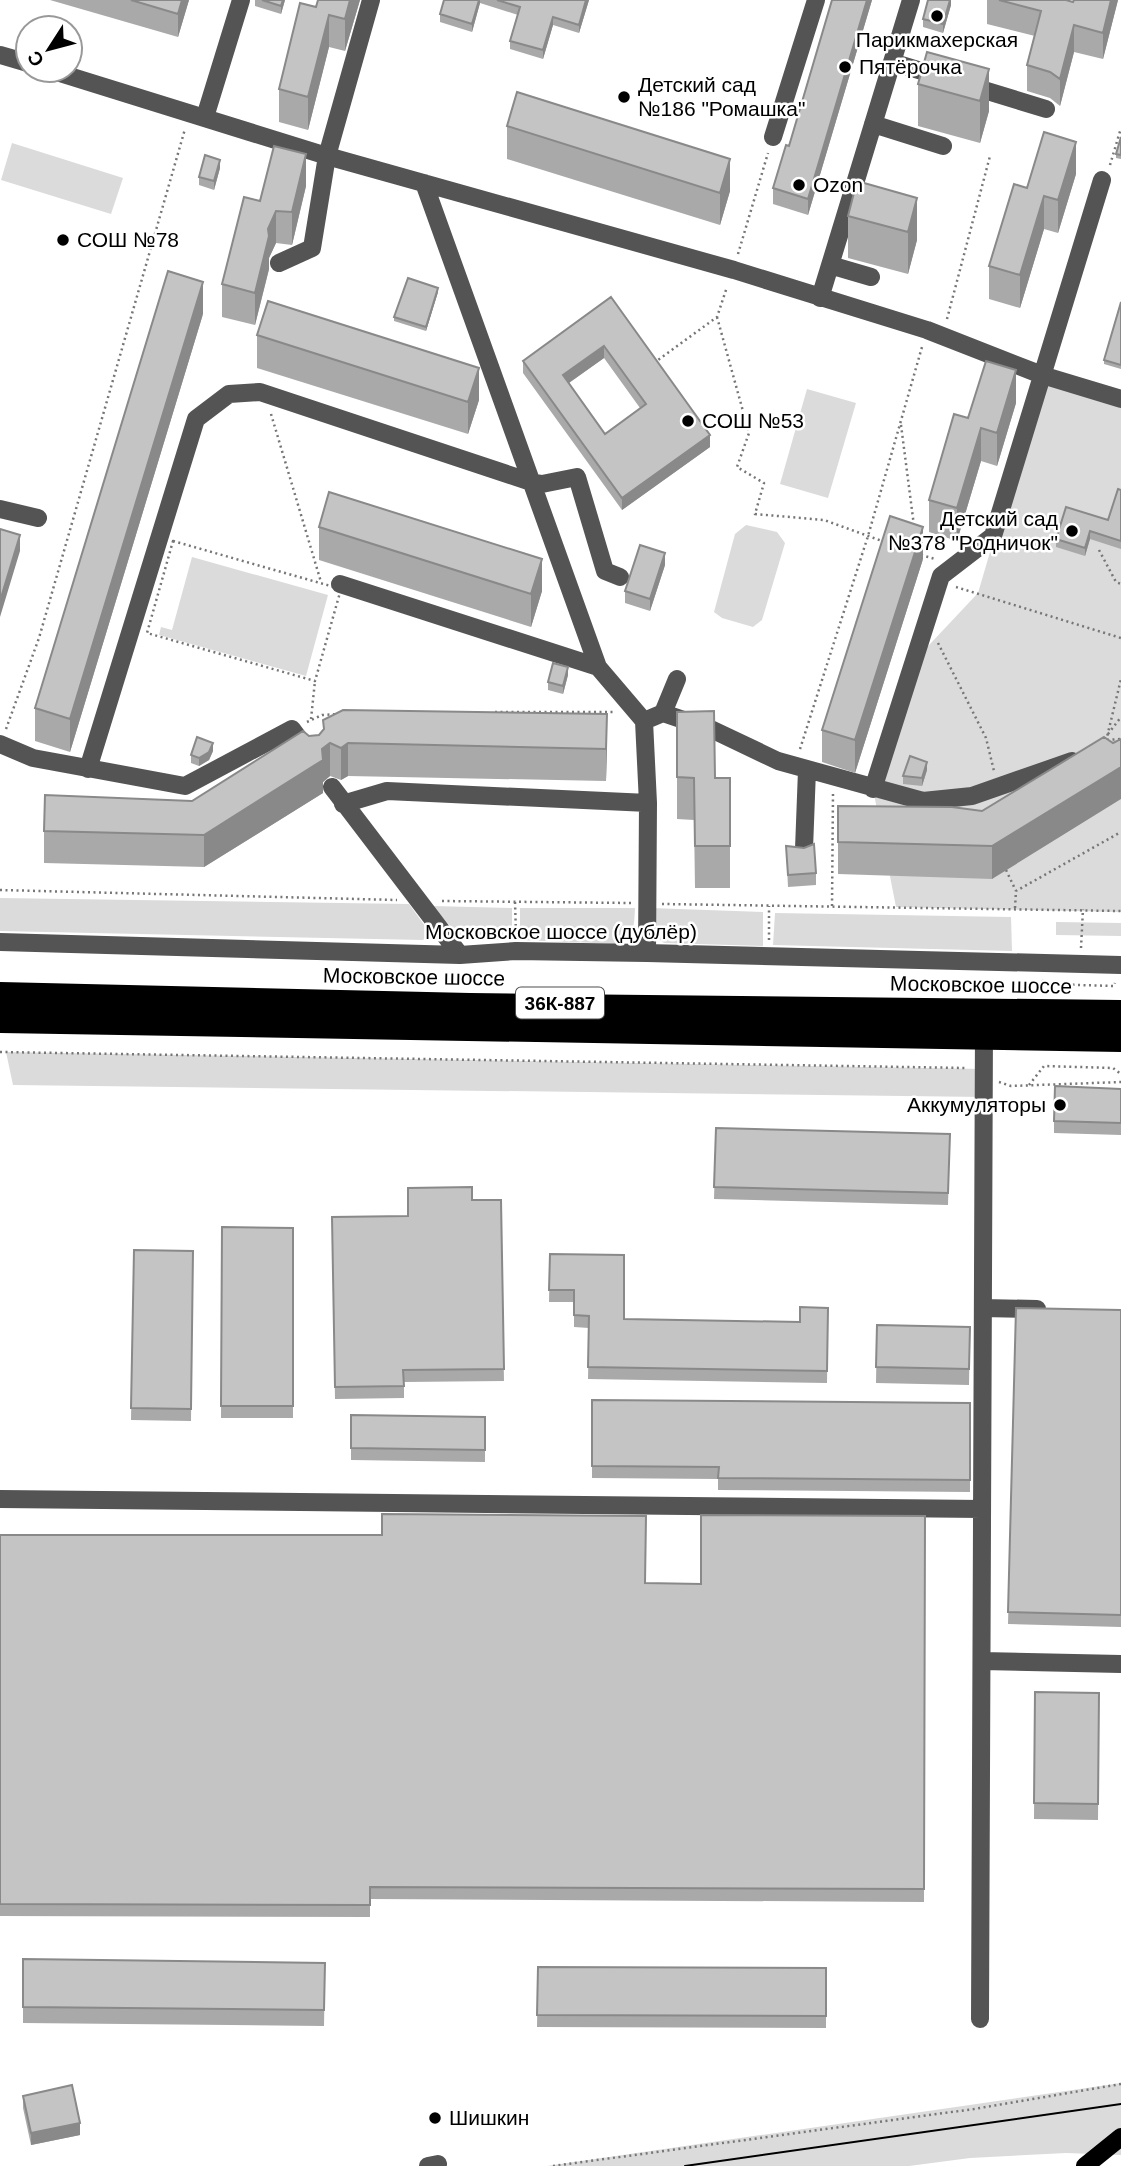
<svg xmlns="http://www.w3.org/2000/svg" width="1121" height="2166" viewBox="0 0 1121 2166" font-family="Helvetica,sans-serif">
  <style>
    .green { fill: #dbdbdb }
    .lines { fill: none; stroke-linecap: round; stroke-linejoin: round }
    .path { stroke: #767676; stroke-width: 2.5; stroke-dasharray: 2 3.5; stroke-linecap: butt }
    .minor { stroke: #545454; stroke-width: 18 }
    .major { stroke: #000; stroke-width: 18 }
    .tram { stroke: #000; stroke-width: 2 }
    .wall { fill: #a9a9a9; fill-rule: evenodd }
    .shaded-wall { fill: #898989 }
    .building { fill: #c4c4c4; stroke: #898989; stroke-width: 2; fill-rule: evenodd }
    .poi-dot { fill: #000; stroke: #fff; stroke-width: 2.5 }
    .labels { text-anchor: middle; stroke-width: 5; stroke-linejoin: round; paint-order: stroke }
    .shield { fill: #fff; stroke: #4c4c4c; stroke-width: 2 }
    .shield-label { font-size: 19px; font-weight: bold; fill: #000 }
    .poi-label { font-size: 21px; fill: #000; stroke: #fff; text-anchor: start }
    .street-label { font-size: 21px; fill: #000; stroke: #fff }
  </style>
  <rect width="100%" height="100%" fill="#fff"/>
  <!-- green -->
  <path class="green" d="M12,143L123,178L111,214L1,180Z
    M1042,375L1121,399V912L896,907L873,789L915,660L978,593Z
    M807,389L856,403L828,498L780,484Z
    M746,525L777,532L785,543L762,620L753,627L722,618L714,612L735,534Z
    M192,557L328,595L306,676L159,635L161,627L172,630Z
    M0,898L409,904L428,930V935L423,940L0,931Z
    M432,906L512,908V940H463Z
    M520,908H635C634,925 635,936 619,944L520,940Z
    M651,908L763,912V946L664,943L655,936Z
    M775,913L1011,917L1012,951L773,945Z
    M1056,922L1121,923V936L1056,935Z
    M6,1052L984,1069V1097L13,1085Z
    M1121,2083V2155L1066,2153L970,2158L909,2166H547Z"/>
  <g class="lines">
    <!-- path -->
    <path class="path" d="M1110,165L1121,128
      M738,254L768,153
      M717,317L749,433L737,467L764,483L755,514L824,520L882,541
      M947,319L990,156
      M654,363L717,317L727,287
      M271,414L321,582
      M901,425L914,526
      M173,541L341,589L315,681L147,633Z
      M1099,550L1116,582L1121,584
      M921,555L935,559
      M956,587L1121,638
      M938,643L986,738L994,771
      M495,712H614
      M311,719L315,681
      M307,722L322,715L338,714
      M6,729L39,638L185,129
      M1108,734L1121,717
      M1107,740L1121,739
      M1106,741L1121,679
      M800,749L868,536L922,347
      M1006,870L1016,891
      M0,890L397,900
      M442,901L631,903
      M515,902L516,934
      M662,904L1121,911
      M832,906L833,794
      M1015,908L1016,891L1121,832
      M769,940V906
      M1081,948L1083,909
      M1042,980L1044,984L1114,986L1115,983
      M0,1052L966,1068
      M999,1082L1011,1086L1121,1082
      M1029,1085L1044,1066L1113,1068L1121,1074
      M553,2166L974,2109L1121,2084"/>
    <!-- minor -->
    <path class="minor" d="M0,55L28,63
      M892,62L1046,109
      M50,70L327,156L734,270L927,330L1042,375L1121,399
      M205,117L241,0
      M873,124L943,146
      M773,137L816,0
      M424,183L598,667L644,721L648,803L647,953
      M279,263L312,248L327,156L371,0
      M830,265L871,277
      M820,298L911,0
      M0,509L38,518
      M340,584L598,667
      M663,713L677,679
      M644,721L663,713L713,730L778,761L923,801L972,796L1072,761
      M0,744L33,758L185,786L292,729L309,752
      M88,769L196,419L229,394L260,392L531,482L542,484L577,477L605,571L620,577
      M332,787L460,955
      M873,789L941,576L993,536L1102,180
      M343,804L387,791L648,803
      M804,849L807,770
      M0,942L460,955L516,951L647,953L1121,965
      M983,1308L1037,1309
      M0,1499L982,1509
      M982,1661L1121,1664
      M980,2019L984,1027
      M428,2166L438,2164"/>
    <!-- major -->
    <path class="major" d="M0,991L470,1002L1121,1009
      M0,1007L1121,1026
      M0,1024L1121,1043
      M1085,2166L1121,2137"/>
    <!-- tram -->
    <path class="tram" d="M685,2166L1121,2104"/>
  </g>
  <!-- wall -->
  <path class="wall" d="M50,0H189L178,37Z
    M255,0H285L281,14L255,6Z
    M318,0H360L345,51L329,47L308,130L279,122V89L316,7Z
    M444,0H589L579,33L553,25L543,59L510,49V41L518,15L480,3L472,32L440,22V14Z
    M832,0H872L808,215L773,204V188L789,146Z
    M951,0V5L943,33L923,27V19Z
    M987,0H1066L1073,2L1118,0L1103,59L1074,52L1060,106L1050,98L1027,91V65L1035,36L987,24Z
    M989,69V111L980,143L918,126V84Z
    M507,126L730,191L720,225L507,159Z
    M1121,137V159L1116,158V154Z
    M220,168L214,190L199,185V177Z
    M1076,174L1058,233L1044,229L1020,308L989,299V266L1027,188Z
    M306,186L292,245L276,243L269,258V269L255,325L222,317V284L260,201Z
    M917,198V240L908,274L848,258V216Z
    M438,292L426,331L394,321V317Z
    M611,297L710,447L622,510L523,373V361ZM604,358L640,408L605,434L569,383Z
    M1121,302V369L1104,364V360Z
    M203,314L70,752L35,741V708Z
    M257,335L479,400L468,434L257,368Z
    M1016,403L997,466L981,461L957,541L929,532V500L968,418Z
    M1121,490V549L1090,539L1085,556L1056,547V539L1108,520Z
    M319,527L542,591L531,627L319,560Z
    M923,559L855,773L822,762V730Z
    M665,565L650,611L625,603V591Z
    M568,675L563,694L548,690V682Z
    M677,712L715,778H730V888H695L694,820L677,819Z
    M323,720L607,746L606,781L348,776L341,780L330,776L323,782V793L204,867L44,863V831L192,801L309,736L319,735L323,730Z
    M1120,741L992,879L838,874V806L982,811L1113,743Z
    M213,751L209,760L199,766L191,763V755Z
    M927,770L922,786L903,784V776Z
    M786,846L804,848L816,873V885L788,887Z
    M1121,1089V1135L1054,1133V1121Z
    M716,1128L950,1134L948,1205L714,1199Z
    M472,1200H501L504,1381L404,1382V1398L335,1399L332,1217L408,1216Z
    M222,1227L293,1228V1418H221Z
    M134,1250L193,1251L191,1421L131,1420Z
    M550,1254L624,1319L800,1322L828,1308L827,1383L588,1379L589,1328L574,1327V1302H549Z
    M1016,1308L1121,1310V1627L1008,1624Z
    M877,1325L970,1327L969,1385L876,1383Z
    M592,1400L970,1403V1492L718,1490V1479L592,1478Z
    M351,1415L485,1417V1462L351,1460Z
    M925,1516L924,1902L370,1899V1917L0,1916V1535L645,1583L701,1584Z
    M1035,1692L1099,1693L1098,1820L1034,1819Z
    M23,1959L325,1963L324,2026L23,2023Z
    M538,1967L826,1968V2028L537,2027Z
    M23,2096L80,2135L31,2145L23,2108Z"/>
  <!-- shaded-wall -->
  <path class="shaded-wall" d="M182,0H189L178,37V14Z
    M283,0H285L281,14V6Z
    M350,0H360L345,51V19Z
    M479,0H480V3L472,32V24Z
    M586,0H589L579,33V25Z
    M867,0H872L808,215V199Z
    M950,0H951V5L943,33V24Z
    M1111,0H1118L1103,59V33Z
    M329,15V47L308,130V97Z
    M553,17V25L543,59V50Z
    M1074,25V52L1060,106V79Z
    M989,69V111L980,143V101Z
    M1076,142V174L1058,233V200Z
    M306,154V186L292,245V212Z
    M730,159V191L720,225V193Z
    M220,160V168L214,190V181Z
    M1044,196V229L1020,308V275Z
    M917,198V240L908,274V232Z
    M276,211V243L269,258V269L255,325V293L268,229Z
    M203,282V314L70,752V719Z
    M438,288V292L426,331V327Z
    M604,346V358L563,387V375Z
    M479,368V400L468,434V402Z
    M1016,370V403L997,466V433Z
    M981,428V461L957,541V508Z
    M710,435V447L622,510V498Z
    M923,527V559L855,773V740Z
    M1090,531V539L1085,556V548Z
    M20,535V551L0,617V601Z
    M665,553V565L650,611V599Z
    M542,559V591L531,627V594Z
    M568,667V675L563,694V686Z
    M607,714V746L606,781V749Z
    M213,743V751L209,760L199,766V758Z
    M330,743V776L323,782V793L204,867V835Z
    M348,743V776L341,780V748Z
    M927,762V770L922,786V778Z
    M1121,767V799L992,879V846Z
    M80,2123V2135L31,2145V2133Z"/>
  <!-- building -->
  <path class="building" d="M131,0H182L178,14Z
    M262,0H283L281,6Z
    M318,0H350L345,19L329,15L308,97L279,89L300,3L316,7Z
    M444,0H479L472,24L440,14Z
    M497,0H586L579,25L553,17L543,50L510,41L520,7Z
    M832,0H867L808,199L773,188L786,145L789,146Z
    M928,0H950L943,24L923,19Z
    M999,0H1066L1073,2L1074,0H1111L1103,33L1074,25L1060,79L1050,72L1027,65L1041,11Z
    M927,52L989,69L980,101L918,84Z
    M517,92L730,159L720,193L507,126Z
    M1044,132L1076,142L1058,200L1044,196L1020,275L989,266L1014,184L1027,188Z
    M1121,137V155L1116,154Z
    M274,146L306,154L292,212L276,211L268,229L269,236L255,293L222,284L244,197L260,201Z
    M205,155L220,160L214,181L199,177Z
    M857,181L917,198L908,232L848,216Z
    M168,271L203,282L70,719L35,708Z
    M408,278L438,288L426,327L394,317Z
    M611,297L710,435L622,498L523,361ZM604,346L646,404L605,434L563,375Z
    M268,301L479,368L468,402L257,335Z
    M1121,302V365L1104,360Z
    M986,361L1016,370L997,433L981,428L957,508L929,500L954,414L968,418Z
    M1118,489L1121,490V541L1090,531L1085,548L1056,539L1066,507L1108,520Z
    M329,492L542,559L531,594L319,527Z
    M890,516L923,527L855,740L822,730Z
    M0,529L20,535L0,601Z
    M640,545L665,553L650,599L625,591Z
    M553,663L568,667L563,686L548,682Z
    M343,710L607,714L606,749L348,743L341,748L330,743L322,749L323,760L204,835L44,831L45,795L192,801L303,731L309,736L319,735L324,729L323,720Z
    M714,711L715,778H730V846H695L694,778L677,777V712Z
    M197,737L213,743L209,752L199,758L191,755Z
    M1104,737L1113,743L1121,739V767L992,846L838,842V806L952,807L982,811Z
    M910,756L927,762L922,778L903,776Z
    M814,844L816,873L788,875L786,846L804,848Z
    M1055,1086L1121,1089V1123L1054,1121Z
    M716,1128L950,1134L948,1193L714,1187Z
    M472,1187V1200H501L504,1369L403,1370L404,1386L335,1387L332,1217L408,1216V1188Z
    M222,1227L293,1228V1406H221Z
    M134,1250L193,1251L191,1409L131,1408Z
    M550,1254L624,1255V1319L800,1322V1307L828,1308L827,1371L588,1367L589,1316L574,1315V1290H549Z
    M1016,1308L1121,1310V1615L1008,1612Z
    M877,1325L970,1327L969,1369L876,1367Z
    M592,1400L970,1403V1480L718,1478L719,1467L592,1466Z
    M351,1415L485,1417V1450L351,1448Z
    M382,1514L646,1516L645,1583L701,1584V1515L925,1516L924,1889L370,1887V1905L0,1904V1535H382Z
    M1035,1692L1099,1693L1098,1804L1034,1803Z
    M23,1959L325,1963L324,2010L23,2007Z
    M538,1967L826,1968V2016L537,2015Z
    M72,2085L80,2123L31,2133L23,2096Z"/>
  <!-- markers -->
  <g class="poi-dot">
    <circle cx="937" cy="16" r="7"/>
    <circle cx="845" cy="67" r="7"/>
    <circle cx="624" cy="97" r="7"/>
    <circle cx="799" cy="185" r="7"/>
    <circle cx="63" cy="240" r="7"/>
    <circle cx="688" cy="421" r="7"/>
    <circle cx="1072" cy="531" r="7"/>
    <circle cx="1060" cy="1105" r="7"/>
    <circle cx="435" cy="2118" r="7"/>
  </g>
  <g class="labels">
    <!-- shield labels -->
    <rect class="shield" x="516" y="987.5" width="88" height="31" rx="5"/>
    <g class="shield-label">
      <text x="560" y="1010">36К-887</text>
    </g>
    <!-- poi labels -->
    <g class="poi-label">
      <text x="937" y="47" text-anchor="middle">Парикмахерская</text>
      <text x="859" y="74">Пятёрочка</text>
      <text x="638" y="92">Детский сад<tspan x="638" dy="24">№186 "Ромашка"</tspan></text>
      <text x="813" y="192">Ozon</text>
      <text x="77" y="247">СОШ №78</text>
      <text x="702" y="428">СОШ №53</text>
      <text x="1058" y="526" text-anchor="end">Детский сад<tspan x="1058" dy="24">№378 "Родничок"</tspan></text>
      <text x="1046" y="1112" text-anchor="end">Аккумуляторы</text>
      <text x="449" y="2125">Шишкин</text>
    </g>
    <!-- street labels -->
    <g class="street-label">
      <text x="561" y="939">Московское шоссе (дублёр)</text>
      <text transform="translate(414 977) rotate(1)" y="7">Московское шоссе</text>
      <text transform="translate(981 985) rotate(1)" y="7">Московское шоссе</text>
    </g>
  </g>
  <!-- north arrow -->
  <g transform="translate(49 49) rotate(234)"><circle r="33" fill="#ffffff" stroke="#999999" stroke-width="2"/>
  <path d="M0-5L12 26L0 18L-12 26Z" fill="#000000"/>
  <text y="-10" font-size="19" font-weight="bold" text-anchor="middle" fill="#000000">С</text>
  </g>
</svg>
